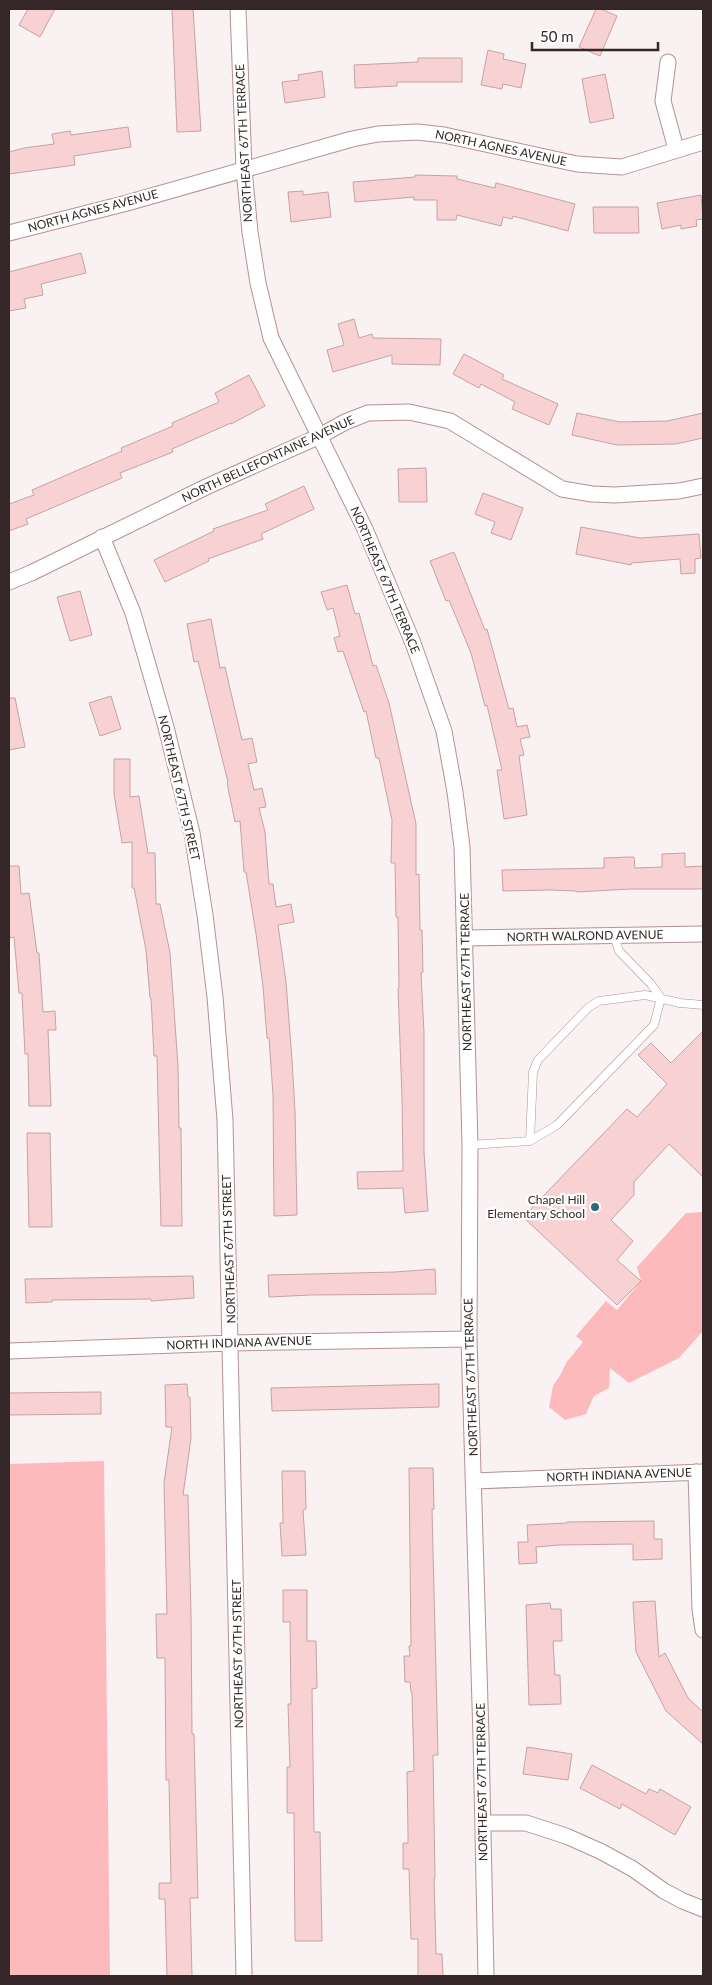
<svg xmlns="http://www.w3.org/2000/svg" width="712" height="1985" viewBox="0 0 712 1985" font-family="Lato,sans-serif">
  <style>
    .green { fill: #fdbabd }
    .building { fill: #f8d1d3; stroke: #c7a2a3 }
    .lines { fill: none; stroke-linecap: round; stroke-linejoin: round }
    .service-casing { stroke: #b59193; stroke-width: 9 }
    .minor-casing { stroke: #b59193; stroke-width: 17 }
    .service { stroke: #fff; stroke-width: 8 }
    .minor { stroke: #fff; stroke-width: 15 }
    .poi-dot { fill: #2a687e; stroke: #fff; stroke-width: 2 }
    .labels { text-anchor: middle; stroke-width: 4.5; stroke-linejoin: round; paint-order: stroke }
    .street-label { font-size: 12px; fill: #352727; stroke: #fff }
    .poi-label { font-size: 12px; fill: #352727; stroke: #fff; text-anchor: end }
  </style>
  <rect width="100%" height="100%" fill="#faf1f2"/>
  <!-- green -->
  <path class="green" d="M703,1212V1331L679,1358L629,1383L610,1368L609,1388L594,1396L586,1414L565,1420L549,1407L553,1386L561,1374L566,1363L583,1342L576,1336L606,1301L617,1310L641,1281L637,1267L686,1213Z
    M104,1461L110,1976H9V1464Z"/>
  <!-- building -->
  <path class="building" d="M28,9H55L40,37L19,25Z
    M172,9H193L201,131L177,132Z
    M596,9H601L617,16L600,56L579,47Z
    M488,50L504,54L503,59L526,64L521,88L503,84L502,89L481,85Z
    M418,58H462V82H397V86L355,88L354,65L418,62Z
    M322,71L325,97L285,103L282,82L299,80L298,75Z
    M605,74L614,118L590,123L582,79Z
    M128,127L131,147L74,156L75,165L9,174V152L24,148L54,144L52,134L70,131L71,135Z
    M415,175L457,176V179L495,188L496,183L575,204L568,231L513,216L512,219L503,217L501,226L457,215L456,220H437V200H414V197L355,202L353,182L415,177Z
    M303,191V195L328,192L331,217L291,222L288,192Z
    M701,195L703,219L696,220L697,226L681,229V225L662,229L657,203Z
    M593,207H638L639,233H594Z
    M81,253L86,273L41,284L43,295L24,299L26,308L9,311V272Z
    M354,319L359,338L372,334L373,338L441,339L440,365L392,364V355L333,372L327,350L344,345L338,324Z
    M464,354L504,375L502,379L558,404L549,425L512,409L515,402L481,384L479,388L453,374Z
    M249,375L265,406L231,424V423L172,449L173,452L120,473L122,478L26,519L28,524L9,531V504L34,495L32,490L122,451L121,448L173,426L172,423L219,402L215,393Z
    M577,413L620,422L667,421L703,413V438L676,444L617,445L572,435Z
    M426,468L427,502H399L398,469Z
    M304,486L314,509L261,534L263,539L208,559L209,561L165,582L154,560L214,531L213,529L268,510L265,504Z
    M483,493L523,508L511,540L491,533L495,522L475,514Z
    M581,527L640,538L699,534L701,558L695,559V573L681,574L680,559L631,563V565L576,554Z
    M454,552L485,630L487,629L509,709L513,708L517,727L527,725L530,737L520,739L524,755L519,756L527,815L504,819L497,770H502L487,705L485,706L471,653L449,600L446,601L430,561Z
    M347,585L355,614L359,613L373,666L376,665L389,703L416,824V875L419,874L420,930H422L423,972L421,973L424,1033V1152L428,1211L405,1213L403,1188L358,1189L357,1172L403,1171L402,1097L398,988H399L398,917H396L395,863H391L392,820L379,758H376L366,711L364,712L343,651L338,652L334,638L340,636L333,608L327,610L321,592Z
    M80,591L92,635L70,641L57,597Z
    M211,619L220,668L225,667L242,740L252,738L257,762L248,764L254,790L262,788L266,807L259,808L265,832L269,884H273L276,907L291,904L294,922L278,925L286,982L292,1060L295,1111L297,1215L274,1216L273,1095L269,1038H267L263,986L256,934L246,872H244L240,821L235,822L227,783L228,782L198,661L194,662L187,624Z
    M111,696L121,729L100,736L89,703Z
    M9,698H15L25,747L9,750Z
    M114,759H130V797L139,796L148,853H155L156,904H160L170,953L174,1009L178,1066L179,1128H181L182,1226H161L157,1056H154L151,998H150L146,950L134,888H132V842L122,843L114,794Z
    M685,853V867L703,866V889H631L577,892L576,891L550,890L503,891L502,870L604,868V858L630,857H634L635,868L662,867V854Z
    M9,866H19L21,894L29,893L37,953H39L43,1012L55,1011L56,1030H48L51,1106H29L28,1054H25L22,993H19L14,937L10,938L9,926Z
    M703,1031V1177L669,1144L634,1182V1195L611,1220L633,1241L617,1260L641,1281L617,1305L523,1217L627,1109L637,1117L667,1084L638,1055L651,1043L671,1063Z
    M27,1133H50L52,1227H29Z
    M435,1269L436,1294L311,1295L269,1297L268,1275L395,1272Z
    M193,1276L194,1298L151,1301V1299L52,1300V1302L26,1303L25,1279Z
    M187,1384L188,1397H190L191,1438L183,1495H188L191,1613L192,1734H194L198,1898H190L192,1976H167L165,1899H159V1883H171L169,1780H166L165,1658H157L156,1614H167L164,1483L172,1427H166L165,1385Z
    M439,1384V1407L272,1411L271,1388Z
    M101,1392V1414L9,1415V1393Z
    M409,1468H433L434,1509H432L438,1755H433L435,1878H434L436,1954H442L443,1976H418V1939H411L409,1869H403V1843H408V1832L407,1772L414,1771L412,1692H411L410,1682H405L404,1656H410L409,1646H411Z
    M282,1471H305L306,1509L303,1510L306,1555L282,1556L280,1523H283Z
    M654,1521V1539H662V1559L633,1560V1544L559,1545L536,1547L537,1563L519,1564L518,1542H528L527,1525L567,1523V1522Z
    M283,1590H307V1641H316L317,1688L312,1689L314,1832H320L322,1941H295L294,1813H287V1767H290L288,1704H291L290,1622H283Z
    M655,1601L659,1657L665,1653L688,1698L703,1712V1744L666,1711L636,1652L633,1602Z
    M550,1603L551,1609H561L562,1641H553L555,1675H560L561,1704L529,1705L526,1605Z
    M527,1747L572,1754L568,1780L523,1774Z
    M592,1765L646,1794L649,1789L658,1793L660,1789L691,1807L675,1835L622,1804L620,1809L580,1788Z"/>
  <g class="lines">
    <!-- service casing -->
    <g class="service-casing">
      <path id="service" d="M530,1141L533,1072L538,1060L589,1007L599,1001L645,995L680,1003L703,1005
        M470,1145L530,1141L557,1125L654,1025L661,998L651,984L619,951L614,936"/>
    </g>
    <!-- minor casing -->
    <g class="minor-casing">
      <path id="minor" d="M238,9L244,169L250,232L258,283L271,338L365,529L413,643L444,731L455,792L462,847L470,1145L469,1339L481,1737L486,1976
        M668,62L663,101L676,149
        M9,233L127,203L352,139L378,134L417,132L444,135L577,164L622,167L703,142
        M102,537L133,613L166,727L192,833L205,915L215,997L225,1120L244,1976
        M9,582L31,573L206,487L320,436L345,422L368,413L409,412L450,421L562,489L592,494L615,495L679,491L703,486
        M466,938L703,934
        M9,1351L231,1343L469,1339
        M696,1472L700,1609L703,1630
        M475,1481L703,1472
        M483,1823H526L566,1836L600,1851L633,1869L664,1891L683,1901L703,1909"/>
    </g>
    <!-- service -->
    <use href="#service" class="service"/>
    <!-- minor -->
    <use href="#minor" class="minor"/>
  </g>
  <!-- markers -->
  <circle class="poi-dot" cx="595" cy="1207" r="5"/>
  <g class="labels">
    <!-- street labels -->
    <g class="street-label">
      <text transform="translate(244 143) rotate(-93)" y="4">NORTHEAST 67TH TERRACE</text>
      <text transform="translate(501 148) rotate(12)" y="4">NORTH AGNES AVENUE</text>
      <text transform="translate(93 211) rotate(-15)" y="4">NORTH AGNES AVENUE</text>
      <text transform="translate(268 459) rotate(-25)" y="4">NORTH BELLEFONTAINE AVENUE</text>
      <text transform="translate(385 580) rotate(67)" y="4">NORTHEAST 67TH TERRACE</text>
      <text transform="translate(179 788) rotate(77)" y="4">NORTHEAST 67TH STREET</text>
      <text transform="translate(585 936) rotate(-1)" y="4">NORTH WALROND AVENUE</text>
      <text transform="translate(466 972) rotate(-91)" y="4">NORTHEAST 67TH TERRACE</text>
      <text transform="translate(229 1249) rotate(-92)" y="4">NORTHEAST 67TH STREET</text>
      <text transform="translate(239 1343) rotate(-2)" y="4">NORTH INDIANA AVENUE</text>
      <text transform="translate(471 1377) rotate(-92)" y="4">NORTHEAST 67TH TERRACE</text>
      <text transform="translate(619 1475) rotate(-2)" y="4">NORTH INDIANA AVENUE</text>
      <text transform="translate(238 1654) rotate(-91)" y="4">NORTHEAST 67TH STREET</text>
      <text transform="translate(482 1782) rotate(-91)" y="4">NORTHEAST 67TH TERRACE</text>
    </g>
    <!-- poi labels -->
    <g class="poi-label">
      <text x="585" y="1204">Chapel Hill<tspan x="585" dy="14">Elementary School</tspan></text>
    </g>
  </g>
  <!-- border -->
  <rect width="712" height="1985" fill="none" stroke="#352727" stroke-width="20"/>
  <!-- scale -->
  <path d="M532 42v8h126v-8" fill="none" stroke="#352727" stroke-width="2.5"/>
  <text x="540" y="42" font-size="15" fill="#352727" stroke="#ffffff" stroke-width="4" paint-order="stroke">50 m</text>
</svg>
